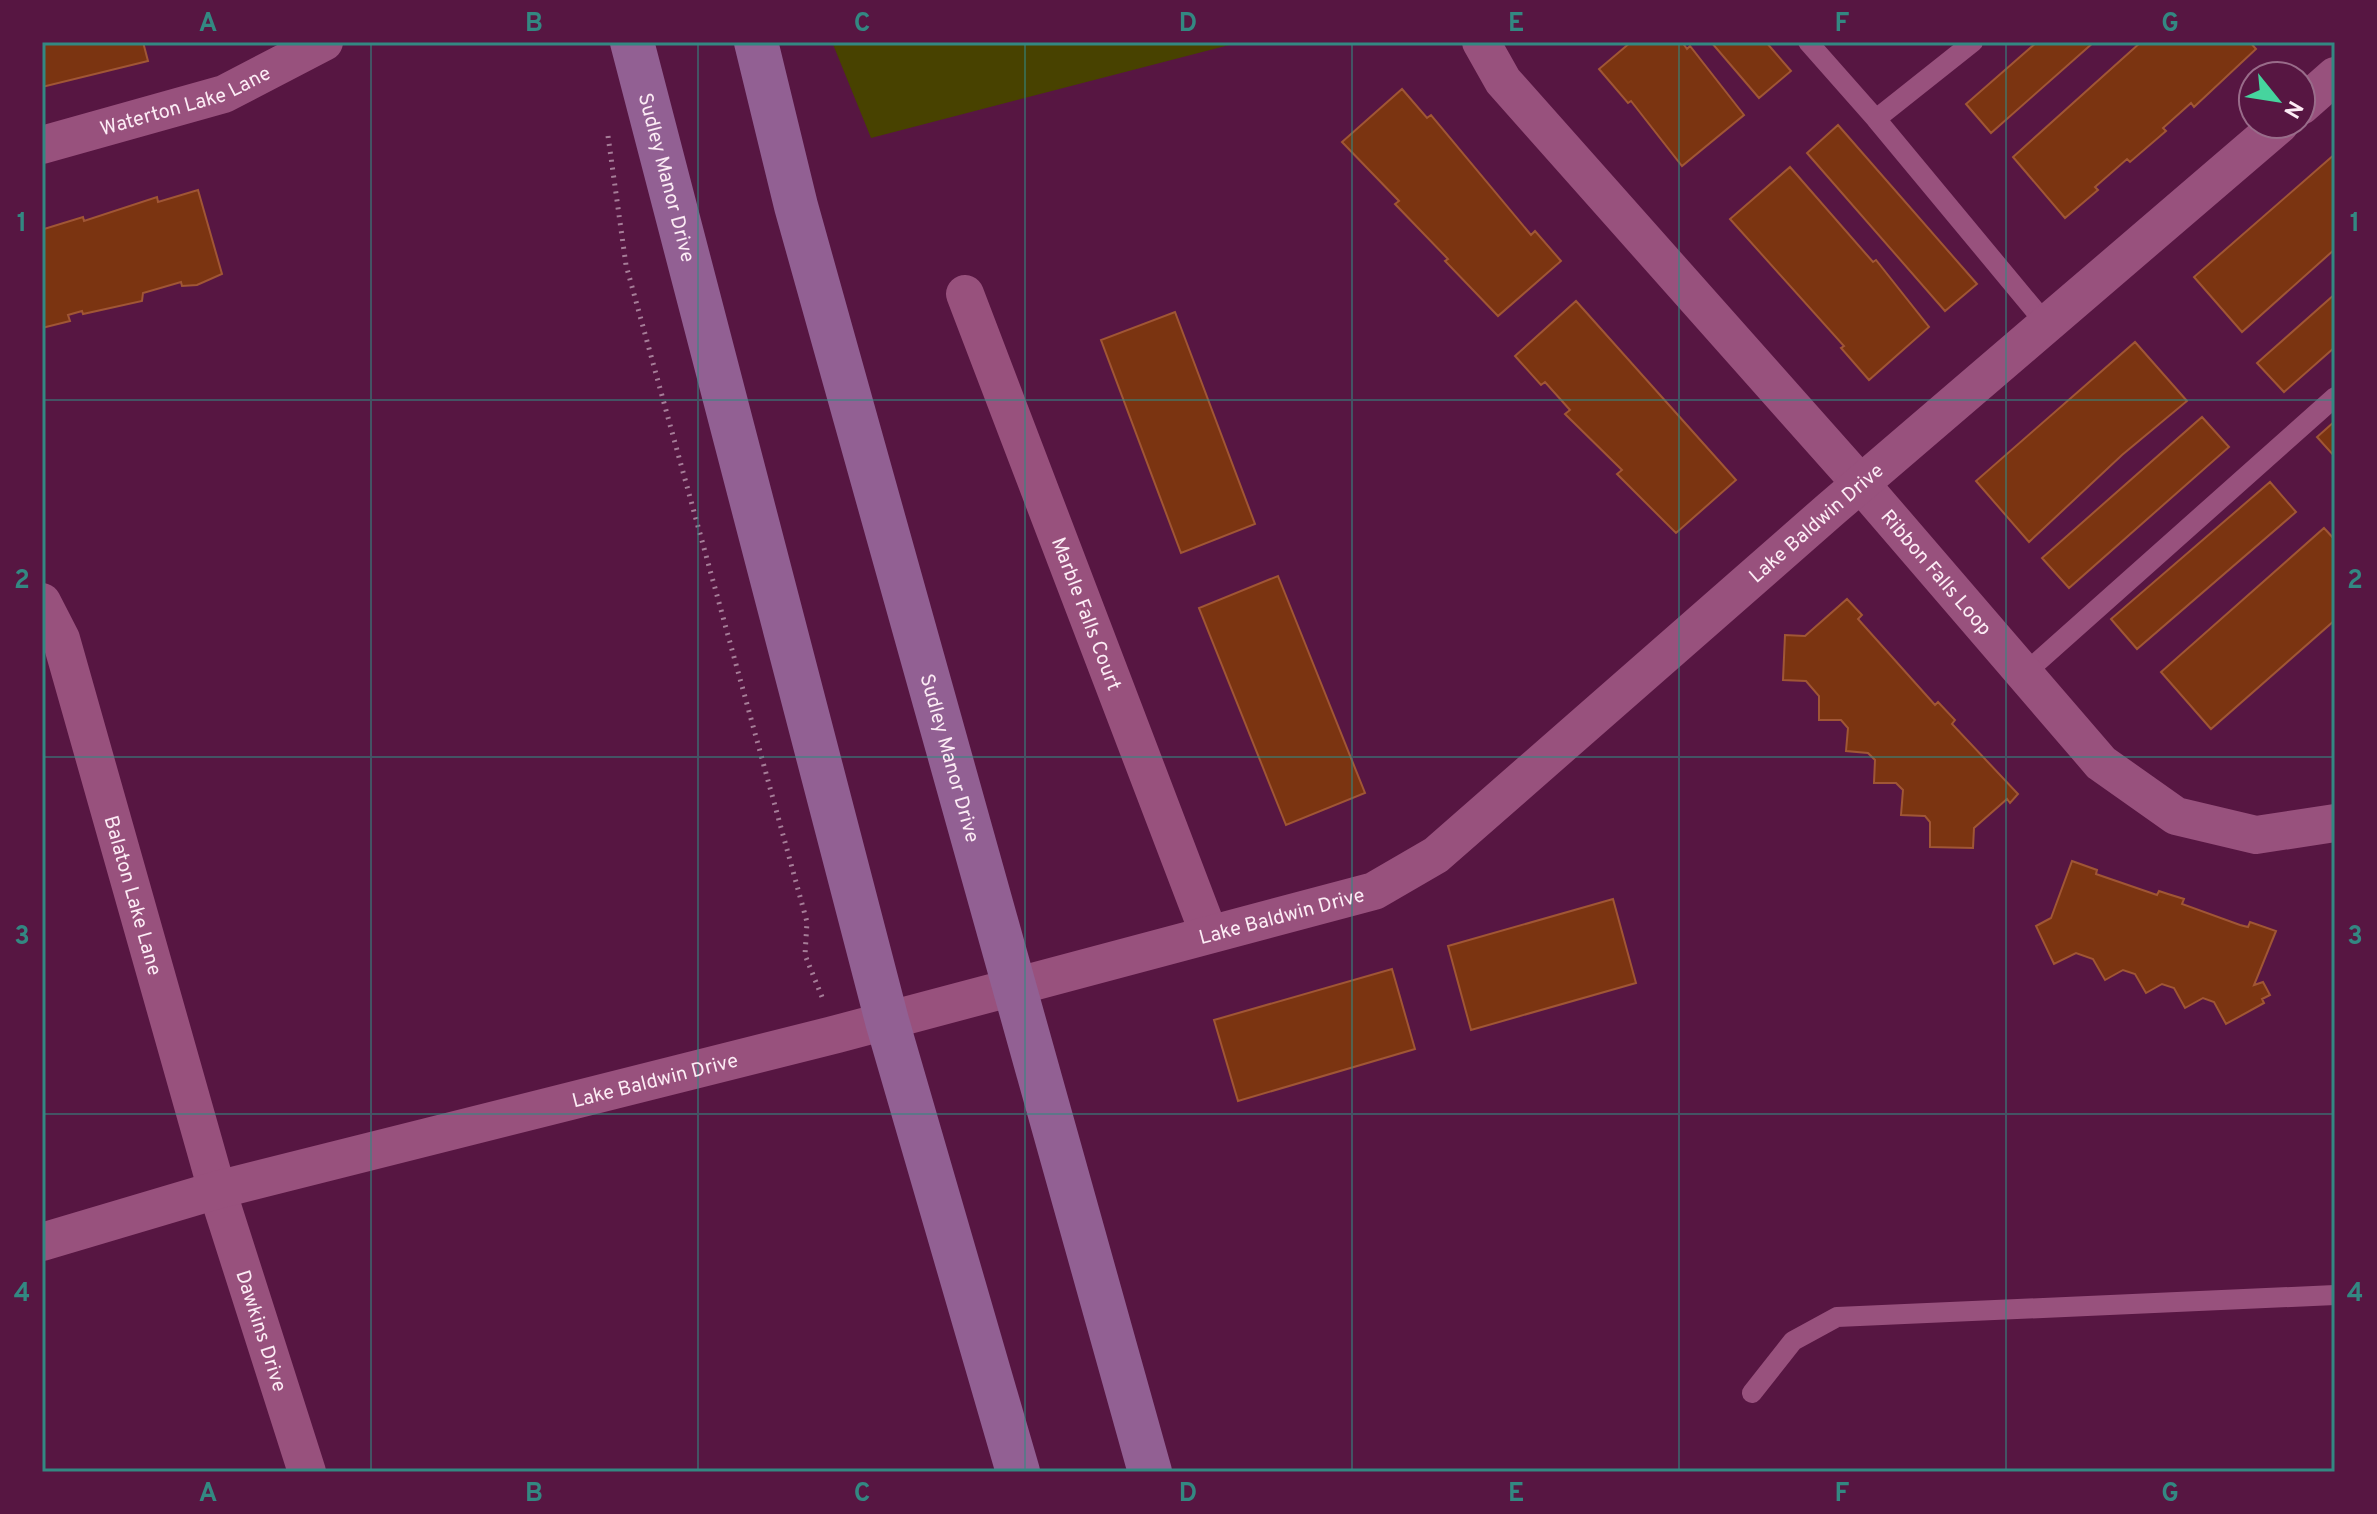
<svg xmlns="http://www.w3.org/2000/svg" width="2377" height="1514" viewBox="0 0 2377 1514" font-family="Overpass,sans-serif">
  <style>
    .green { fill: #484200 }
    .building { fill: #7b3411; stroke: #a05635; stroke-width: 2 }
    .lines { fill: none; stroke-linecap: round; stroke-linejoin: round }
    .path { stroke: #a67d98; stroke-width: 5; stroke-dasharray: 2 6; stroke-linecap: butt }
    .lane { stroke: #98517d; stroke-width: 20 }
    .street { stroke: #98517d; stroke-width: 38 }
    .secondary { stroke: #926093; stroke-width: 44 }
    .grid { fill: none; stroke: #338882; stroke-width: 2; stroke-opacity: 0.55 }
    .labels { text-anchor: middle; stroke-width: 7; stroke-linejoin: round; paint-order: stroke }
    .street-label { font-size: 20px; fill: #fcecf5; stroke: #571642 }
    .neatline { fill: none; stroke: #338882; stroke-width: 3 }
    .grid-label { font-size: 26px; text-anchor: middle; font-weight: bold; fill: #338882 }
  </style>
  <rect width="100%" height="100%" fill="#571642"/>
  <!-- green -->
  <path class="green" d="M832,42H1237V43L871,138Z"/>
  <!-- building -->
  <path class="building" d="M42,42H143L148,61L42,87Z
    M1631,42H1682L1687,49L1690,46L1744,115L1682,166L1631,101L1628,103L1599,69Z
    M1711,42H1766L1791,71L1759,98Z
    M2037,42H2094L1991,133L1966,104Z
    M2141,42H2250L2256,49L2194,107L2191,103L2163,128L2166,131L2130,162L2127,159L2095,187L2098,190L2065,218L2013,157Z
    M1402,89L1427,118L1431,115L1531,235L1535,231L1561,261L1498,316L1445,261L1448,259L1395,204L1399,201L1342,142Z
    M1838,125L1977,284L1945,311L1807,153Z
    M2335,154V249L2242,332L2194,277Z
    M1790,167L1873,262L1876,260L1929,327L1869,380L1841,348L1844,346L1730,219Z
    M198,190L222,274L197,285L182,286L181,282L143,293L142,301L83,314L82,311L68,315L70,321L42,328L44,229L83,217L84,221L157,197L158,202Z
    M2335,294V347L2284,392L2257,363Z
    M1576,301L1736,480L1676,533L1617,474L1622,470L1565,414L1570,410L1545,382L1541,385L1515,356Z
    M1175,312L1255,524L1181,553L1101,340Z
    M2135,342L2187,401L2122,455L2029,542L1976,481Z
    M2202,417L2229,447L2069,588L2042,558Z
    M2335,421V457L2317,437Z
    M2270,482L2296,512L2137,649L2111,619Z
    M2324,528L2335,540V620L2211,729L2161,672Z
    M1278,576L1365,793L1286,825L1199,608Z
    M1847,599L1862,615L1858,619L1935,705L1938,702L1955,720L1952,724L2018,794L2010,803L2007,799L1974,828L1973,848L1930,847V822L1925,816L1901,815L1903,790L1896,783H1874L1875,760L1868,753L1846,751L1848,728L1841,720H1819V696L1806,681L1783,680L1785,635L1805,636Z
    M2072,861L2097,870L2096,874L2157,895L2159,891L2168,894L2184,899L2182,904L2240,925L2248,927L2250,922L2276,931L2254,985L2263,982L2270,995L2262,999L2264,1003L2226,1024L2214,1002L2203,998L2185,1008L2174,988L2162,984L2146,993L2135,974L2123,970L2105,980L2093,959L2076,953L2054,964L2036,926L2051,918Z
    M1613,899L1636,983L1471,1030L1448,946Z
    M1392,969L1415,1049L1238,1101L1214,1020Z"/>
  <g class="lines">
    <!-- path -->
    <path class="path" d="M608,136L626,265L807,922L805,955L822,997"/>
    <!-- lane -->
    <path class="lane" d="M1808,42L1876,119L2047,325
      M1876,119L1973,42
      M2024,674L2335,397
      M1752,1393L1793,1341L1837,1317L2335,1295"/>
    <!-- street -->
    <g class="street">
      <path id="s1" d="M1481,42L1503,81L1861,484L2101,763L2176,816L2256,835L2335,823"/>
      <path d="M2301,106L2335,76"/>
      <path id="s2" d="M42,145L224,94L324,42"/>
      <path id="s3" d="M965,294L1209,934"/>
      <path id="s4" d="M42,602L61,639L217,1190L307,1472"/>
      <path id="s5" d="M42,1242L217,1190L837,1034L1374,891L1436,855L1831,509L2280,124"/>
    </g>
    <!-- secondary -->
    <g class="secondary">
      <path id="s6" d="M632,42L887,1021L1018,1472"/>
      <path id="s7" d="M756,42L796,206L1150,1472"/>
    </g>
  </g>
  <!-- grid -->
  <path class="grid" d="M371,42V1472M698,42V1472M1025,42V1472M1352,42V1472M1679,42V1472M2006,42V1472M42,400H2335M42,757H2335M42,1114H2335"/>
  <g class="labels">
    <!-- street labels -->
    <g class="street-label">
      <text dy="7" stroke="none"><textPath href="#s2" startOffset="150">Waterton Lake Lane</textPath></text>
      <text dy="7" stroke="none"><textPath href="#s6" startOffset="140">Sudley Manor Drive</textPath></text>
      <text dy="7" stroke="none"><textPath href="#s5" startOffset="1954">Lake Baldwin Drive</textPath></text>
      <text dy="7" stroke="none"><textPath href="#s1" startOffset="700">Ribbon Falls Loop</textPath></text>
      <text dy="7" stroke="none"><textPath href="#s3" startOffset="342">Marble Falls Court</textPath></text>
      <text dy="7" stroke="none"><textPath href="#s7" startOffset="742">Sudley Manor Drive</textPath></text>
      <text dy="7" stroke="none"><textPath href="#s4" startOffset="308">Balaton Lake Lane</textPath></text>
      <text dy="7" stroke="none"><textPath href="#s5" startOffset="1282">Lake Baldwin Drive</textPath></text>
      <text dy="7" stroke="none"><textPath href="#s5" startOffset="634">Lake Baldwin Drive</textPath></text>
      <text dy="7" stroke="none"><textPath href="#s4" startOffset="762">Dawkins Drive</textPath></text>
    </g>
  </g>
  <!-- border -->
  <rect width="2377" height="1514" fill="none" stroke="#571642" stroke-width="88"/>
  <!-- north arrow -->
  <g transform="translate(2277 100) rotate(120)"><circle r="38" fill="#571642" stroke="#996c8a" stroke-width="2"/>
  <path d="M0-6L14 30L0 20L-14 30Z" fill="#46d49e"/>
  <text y="-12" font-size="22" font-weight="bold" text-anchor="middle" fill="#fcecf5">N</text>
  </g>
  <rect x="44" y="44" width="2289" height="1426" class="neatline"/>
  <g class="grid-label">
    <text x="208" y="31">A</text>
    <text x="534" y="31">B</text>
    <text x="862" y="31">C</text>
    <text x="1188" y="31">D</text>
    <text x="1516" y="31">E</text>
    <text x="1842" y="31">F</text>
    <text x="2170" y="31">G</text>
    <text x="22" y="231">1</text>
    <text x="2355" y="231">1</text>
    <text x="22" y="588">2</text>
    <text x="2355" y="588">2</text>
    <text x="22" y="944">3</text>
    <text x="2355" y="944">3</text>
    <text x="22" y="1301">4</text>
    <text x="2355" y="1301">4</text>
    <text x="208" y="1501">A</text>
    <text x="534" y="1501">B</text>
    <text x="862" y="1501">C</text>
    <text x="1188" y="1501">D</text>
    <text x="1516" y="1501">E</text>
    <text x="1842" y="1501">F</text>
    <text x="2170" y="1501">G</text>
  </g>
</svg>
